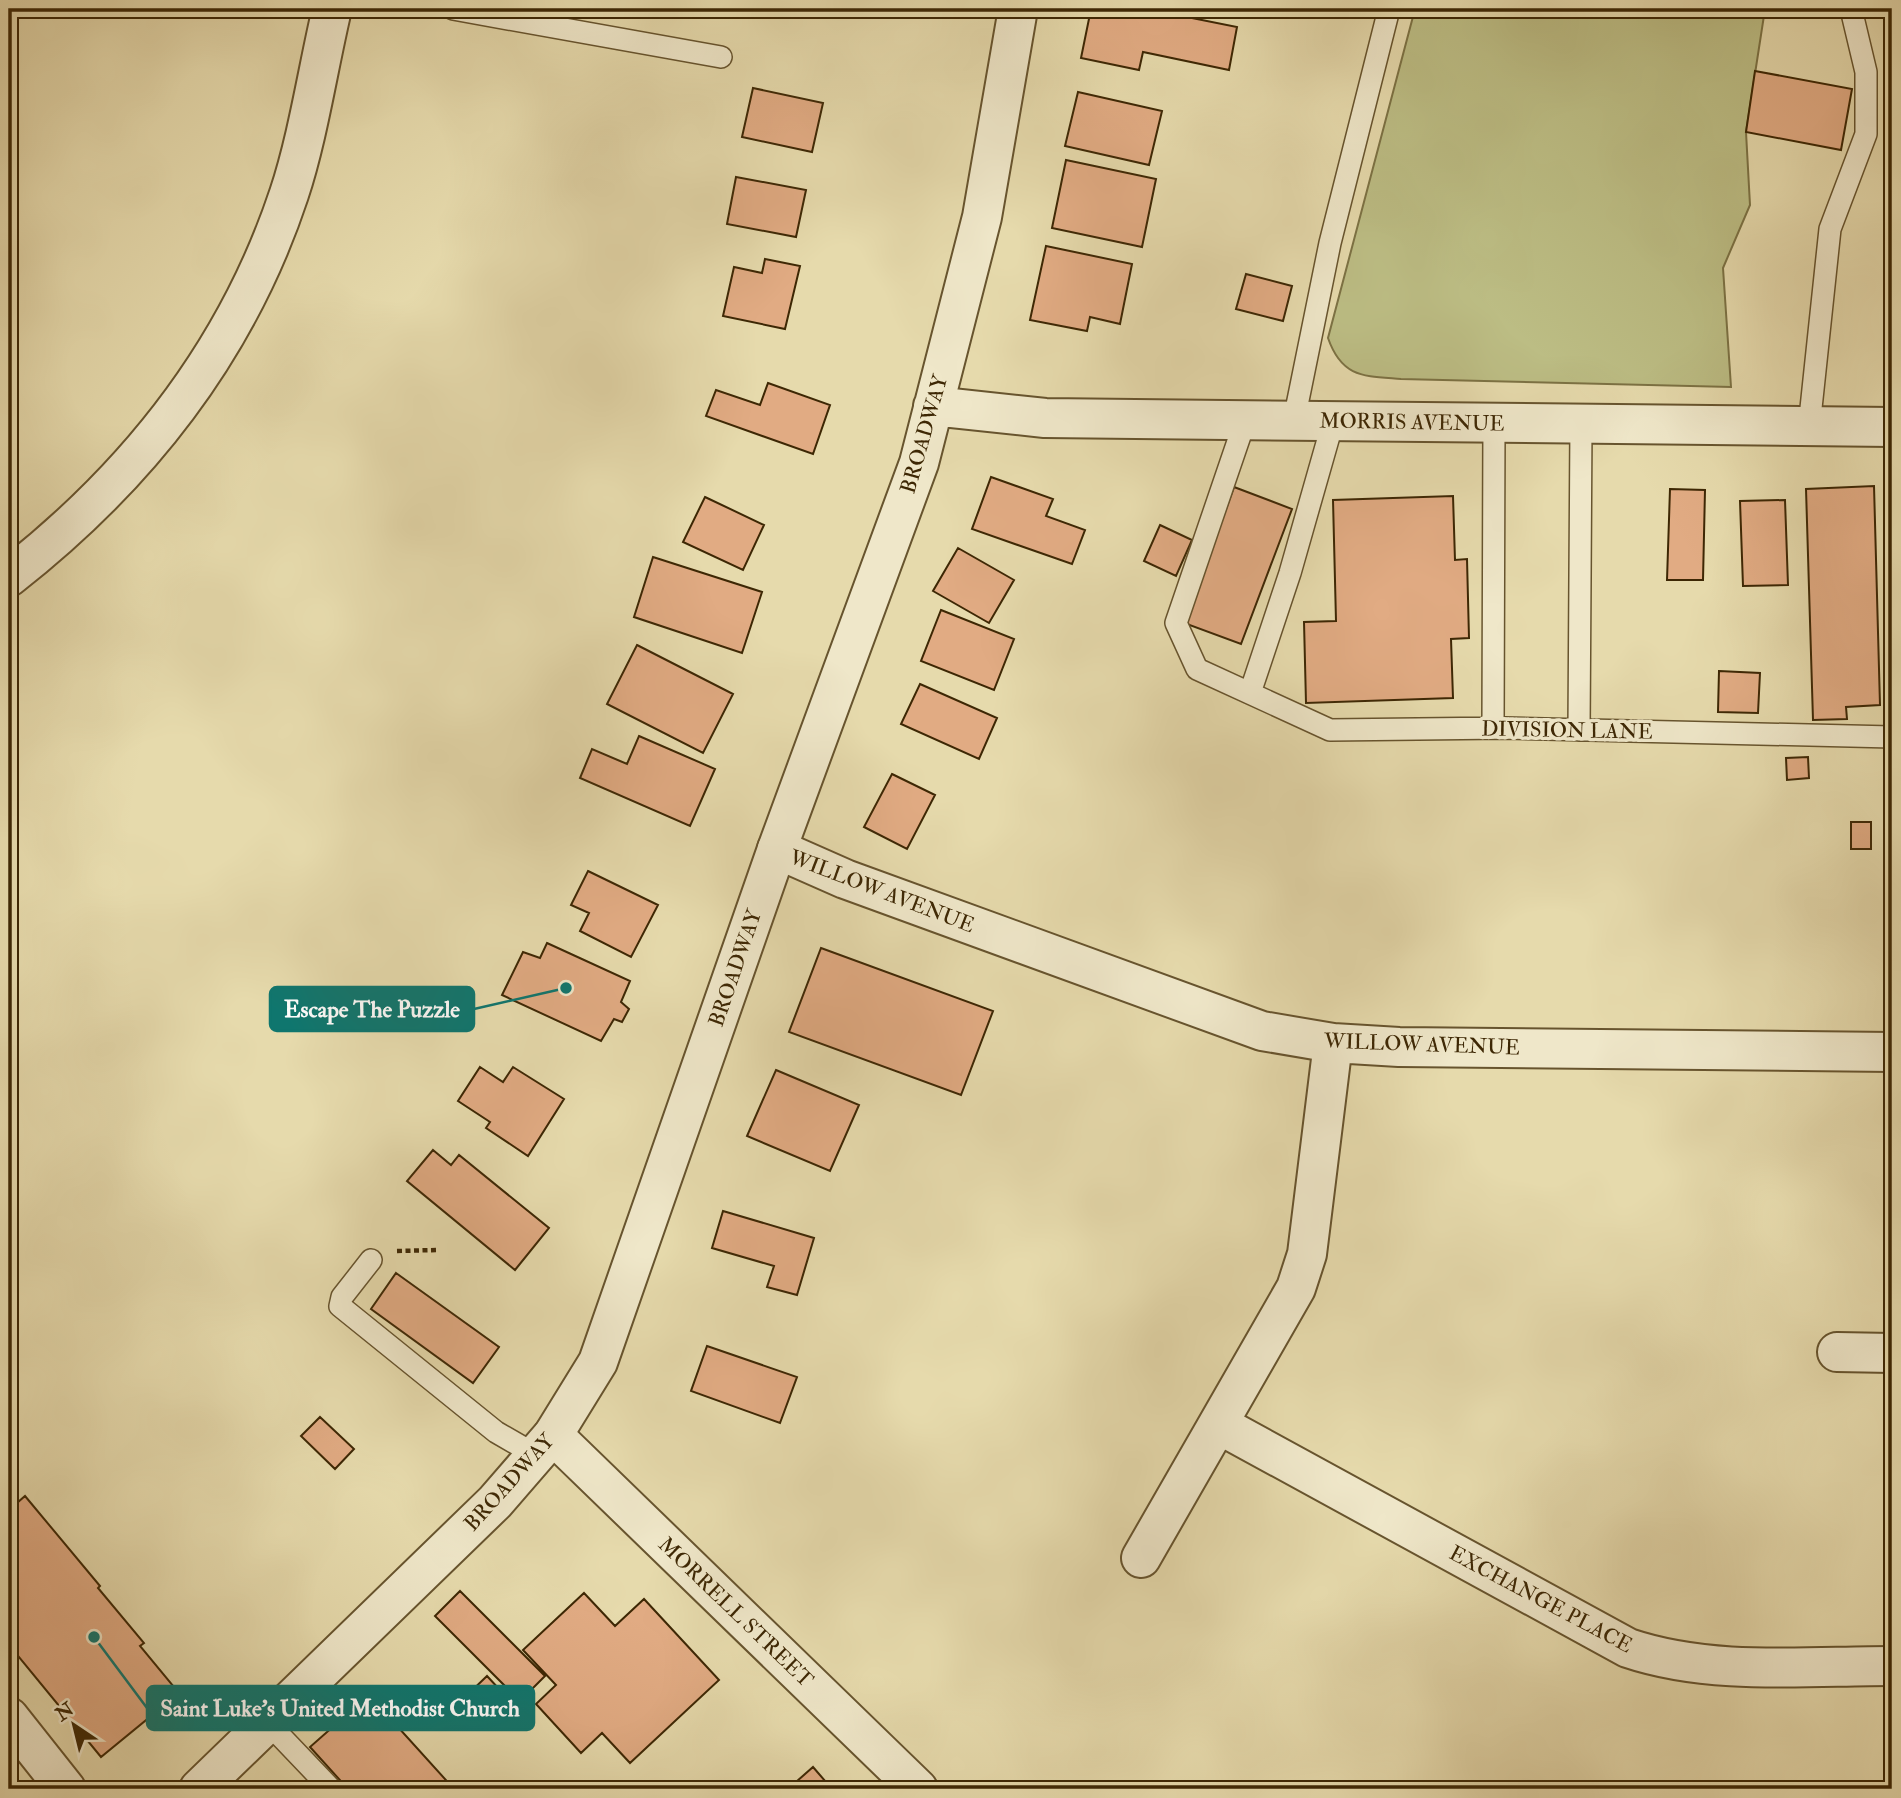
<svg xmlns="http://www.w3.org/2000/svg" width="1901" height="1798" viewBox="0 0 1901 1798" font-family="'IM FELL Double Pica',serif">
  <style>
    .green { fill: #bcbd84; stroke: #7c7244; stroke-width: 2 }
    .building { fill: #e1ab83; stroke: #3d2704; stroke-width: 2 }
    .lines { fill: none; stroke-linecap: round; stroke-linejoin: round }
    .service-casing { stroke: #67542e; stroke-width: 24 }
    .minor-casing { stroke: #67542e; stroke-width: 42 }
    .tertiary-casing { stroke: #67542e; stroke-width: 42 }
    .path { stroke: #3d2704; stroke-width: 4.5; stroke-dasharray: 5 3.5; stroke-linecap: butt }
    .service { stroke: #efe7c9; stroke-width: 21 }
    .minor { stroke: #efe7c9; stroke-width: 38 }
    .tertiary { stroke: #efe7c9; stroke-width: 38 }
    .labels { text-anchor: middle; stroke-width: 7; stroke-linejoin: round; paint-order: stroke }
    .street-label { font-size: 21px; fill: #3d2704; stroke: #efe7c9 }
    .leader { fill: none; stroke: #0f766e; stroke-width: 2.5 }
    .callout-dot { fill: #0f766e; stroke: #efe7c9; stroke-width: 2.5 }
    .callout { fill: #0f766e; stroke: #0f766e; stroke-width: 2.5 }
    .callout-label { font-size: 23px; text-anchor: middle; font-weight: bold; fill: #fff }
  </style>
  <rect width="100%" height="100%" fill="#e6daac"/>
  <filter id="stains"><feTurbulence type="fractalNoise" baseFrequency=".00286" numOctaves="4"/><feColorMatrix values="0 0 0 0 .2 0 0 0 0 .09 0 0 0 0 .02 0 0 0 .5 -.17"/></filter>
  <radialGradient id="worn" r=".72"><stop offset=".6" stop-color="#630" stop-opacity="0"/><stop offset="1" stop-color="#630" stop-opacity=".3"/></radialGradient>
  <!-- green -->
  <path class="green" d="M1415,9H1765L1746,132L1750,205L1723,268L1731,387L1401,379C1364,376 1342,378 1328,338Z"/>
  <!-- building -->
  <path class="building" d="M1091,9H1147L1237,27L1229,70L1143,52L1139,70L1081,58Z
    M1755,71L1852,89L1841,150L1746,132Z
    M753,88L823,103L812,152L742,137Z
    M1078,92L1162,111L1149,165L1065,146Z
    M1066,160L1156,179L1142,247L1052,228Z
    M736,177L806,190L796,237L727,224Z
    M1046,246L1132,264L1120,324L1090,317L1087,331L1030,320Z
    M765,259L800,266L785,329L723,316L734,267L762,273Z
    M1246,274L1292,286L1283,321L1236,309Z
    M768,383L830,405L813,454L706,416L716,390L760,405Z
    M991,477L1053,499L1046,516L1085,530L1072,564L972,529Z
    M1874,486L1880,705L1846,707L1847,719L1813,720L1806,489Z
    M1234,487L1292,509L1241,644L1184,623Z
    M1670,489L1705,490L1703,580H1667Z
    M1453,496L1455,560L1467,559L1469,638L1451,639L1453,698L1306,703L1304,622L1336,621L1333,500Z
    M705,497L764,525L743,570L683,542Z
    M1785,500L1788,585L1743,586L1740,501Z
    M1160,525L1192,540L1176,576L1144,561Z
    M958,548L1014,580L989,623L933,591Z
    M653,557L762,592L742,653L634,617Z
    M941,610L1014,639L994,690L921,661Z
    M637,645L733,694L703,753L607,704Z
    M1719,671L1760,673L1758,713L1718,712Z
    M920,684L997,718L979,759L901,724Z
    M639,736L715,769L690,826L580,778L592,749L627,764Z
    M1808,757L1809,778L1787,780L1786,758Z
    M892,774L935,795L907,849L864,827Z
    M1851,822H1871V849H1851Z
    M588,871L658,905L631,957L580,931L589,913L571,905Z
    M547,943L630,981L621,1002L629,1009L622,1022L614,1019L601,1041L502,995L523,952L540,958Z
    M821,948L993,1011L961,1095L789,1032Z
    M480,1067L503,1082L513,1067L564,1099L528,1156L486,1128L490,1122L458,1101Z
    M776,1070L859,1105L830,1171L747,1136Z
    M433,1150L451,1165L459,1155L549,1228L515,1270L407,1181Z
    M723,1211L814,1238L797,1295L767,1287L774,1266L712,1248Z
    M396,1273L499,1347L473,1383L371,1309Z
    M707,1346L797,1377L780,1423L691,1391Z
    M320,1417L354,1449L335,1469L301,1436Z
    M25,1496L100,1586L98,1588L144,1643L140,1646L179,1693L101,1757L9,1645V1510Z
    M460,1591L545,1676L520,1701L435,1616Z
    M584,1593L615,1626L644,1599L719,1680L630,1763L602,1733L581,1753L536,1704L556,1685L523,1650Z
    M487,1676L514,1705L489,1728L463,1699Z
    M369,1695L454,1789H348L310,1747Z
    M813,1767L832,1789H788Z"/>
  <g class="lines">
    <!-- service casing -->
    <g class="service-casing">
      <path id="service" d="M453,9L721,57
        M1294,420L1330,243L1389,9
        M1245,421L1176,623L1197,669L1330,730L1505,728L1892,737
        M1809,427L1830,229L1866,134V72L1851,9
        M1250,693L1290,573L1333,422
        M1493,728L1494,423
        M1579,730L1581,424
        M371,1260L342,1297L340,1306L496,1432L536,1455
        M268,1723L331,1789"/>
    </g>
    <!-- minor casing -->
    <g class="minor-casing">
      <path id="minor" d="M9,577C138,476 237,351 289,194C308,137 318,68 332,9
        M777,849L845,879L1262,1031L1333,1043L1399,1047L1892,1052
        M1837,1352L1892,1353
        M1218,1424L1628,1648C1711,1676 1805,1666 1892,1666
        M553,1435L918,1789
        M1141,1558L1296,1288L1307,1254L1333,1043
        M9,1717L66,1789"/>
    </g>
    <!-- tertiary casing -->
    <g class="tertiary-casing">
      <path id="tertiary" d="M933,406L1045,418L1892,427
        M199,1789L495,1502L553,1435L598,1362L777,849L919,463L982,217L1018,9"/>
    </g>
    <!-- path -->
    <path class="path" d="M397,1251L437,1250"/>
    <!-- service -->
    <use href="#service" class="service"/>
    <!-- minor -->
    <use href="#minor" class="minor"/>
    <!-- tertiary -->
    <use href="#tertiary" class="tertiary"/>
  </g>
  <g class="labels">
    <!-- street labels -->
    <g class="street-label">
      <text transform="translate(1412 422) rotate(1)" y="7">MORRIS AVENUE</text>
      <text transform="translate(924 434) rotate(-74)" y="7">BROADWAY</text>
      <text transform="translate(1567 730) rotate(1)" y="7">DIVISION LANE</text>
      <text transform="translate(882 891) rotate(21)" y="7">WILLOW AVENUE</text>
      <text transform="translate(735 968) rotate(-71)" y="7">BROADWAY</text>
      <text transform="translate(1422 1044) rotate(2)" y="7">WILLOW AVENUE</text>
      <text transform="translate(509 1482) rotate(-48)" y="7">BROADWAY</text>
      <text transform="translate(1541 1599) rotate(28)" y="7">EXCHANGE PLACE</text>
      <text transform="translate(736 1612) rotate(44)" y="7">MORRELL STREET</text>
    </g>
  </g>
  <!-- callouts -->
  <path class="leader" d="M566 988L474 1009M94 1637L147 1708"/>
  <g class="callout-dot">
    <circle cx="566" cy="988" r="7"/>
    <circle cx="94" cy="1637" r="7"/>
  </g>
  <g class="callout">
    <rect x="270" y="987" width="204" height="44" rx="7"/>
    <rect x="147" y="1686" width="387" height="44" rx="7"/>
  </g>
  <g class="callout-label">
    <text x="372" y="1017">Escape The Puzzle</text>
    <text x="340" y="1716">Saint Luke's United Methodist Church</text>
  </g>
  <!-- margin -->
  <rect width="1901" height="1798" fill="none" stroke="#e6daac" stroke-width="35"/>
  <rect x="10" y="10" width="1880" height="1777" fill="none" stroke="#3d2704" stroke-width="3.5"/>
  <rect x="18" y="18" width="1866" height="1763" fill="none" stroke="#3d2704" stroke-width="2"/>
  <!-- north arrow -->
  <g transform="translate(74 1725) rotate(325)" stroke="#efe7c9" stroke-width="5" paint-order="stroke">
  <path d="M0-5L12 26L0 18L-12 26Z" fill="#3d2704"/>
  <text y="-10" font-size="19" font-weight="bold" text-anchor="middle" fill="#3d2704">N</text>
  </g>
  <rect width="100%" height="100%" filter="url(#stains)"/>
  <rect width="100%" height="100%" fill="url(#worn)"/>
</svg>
